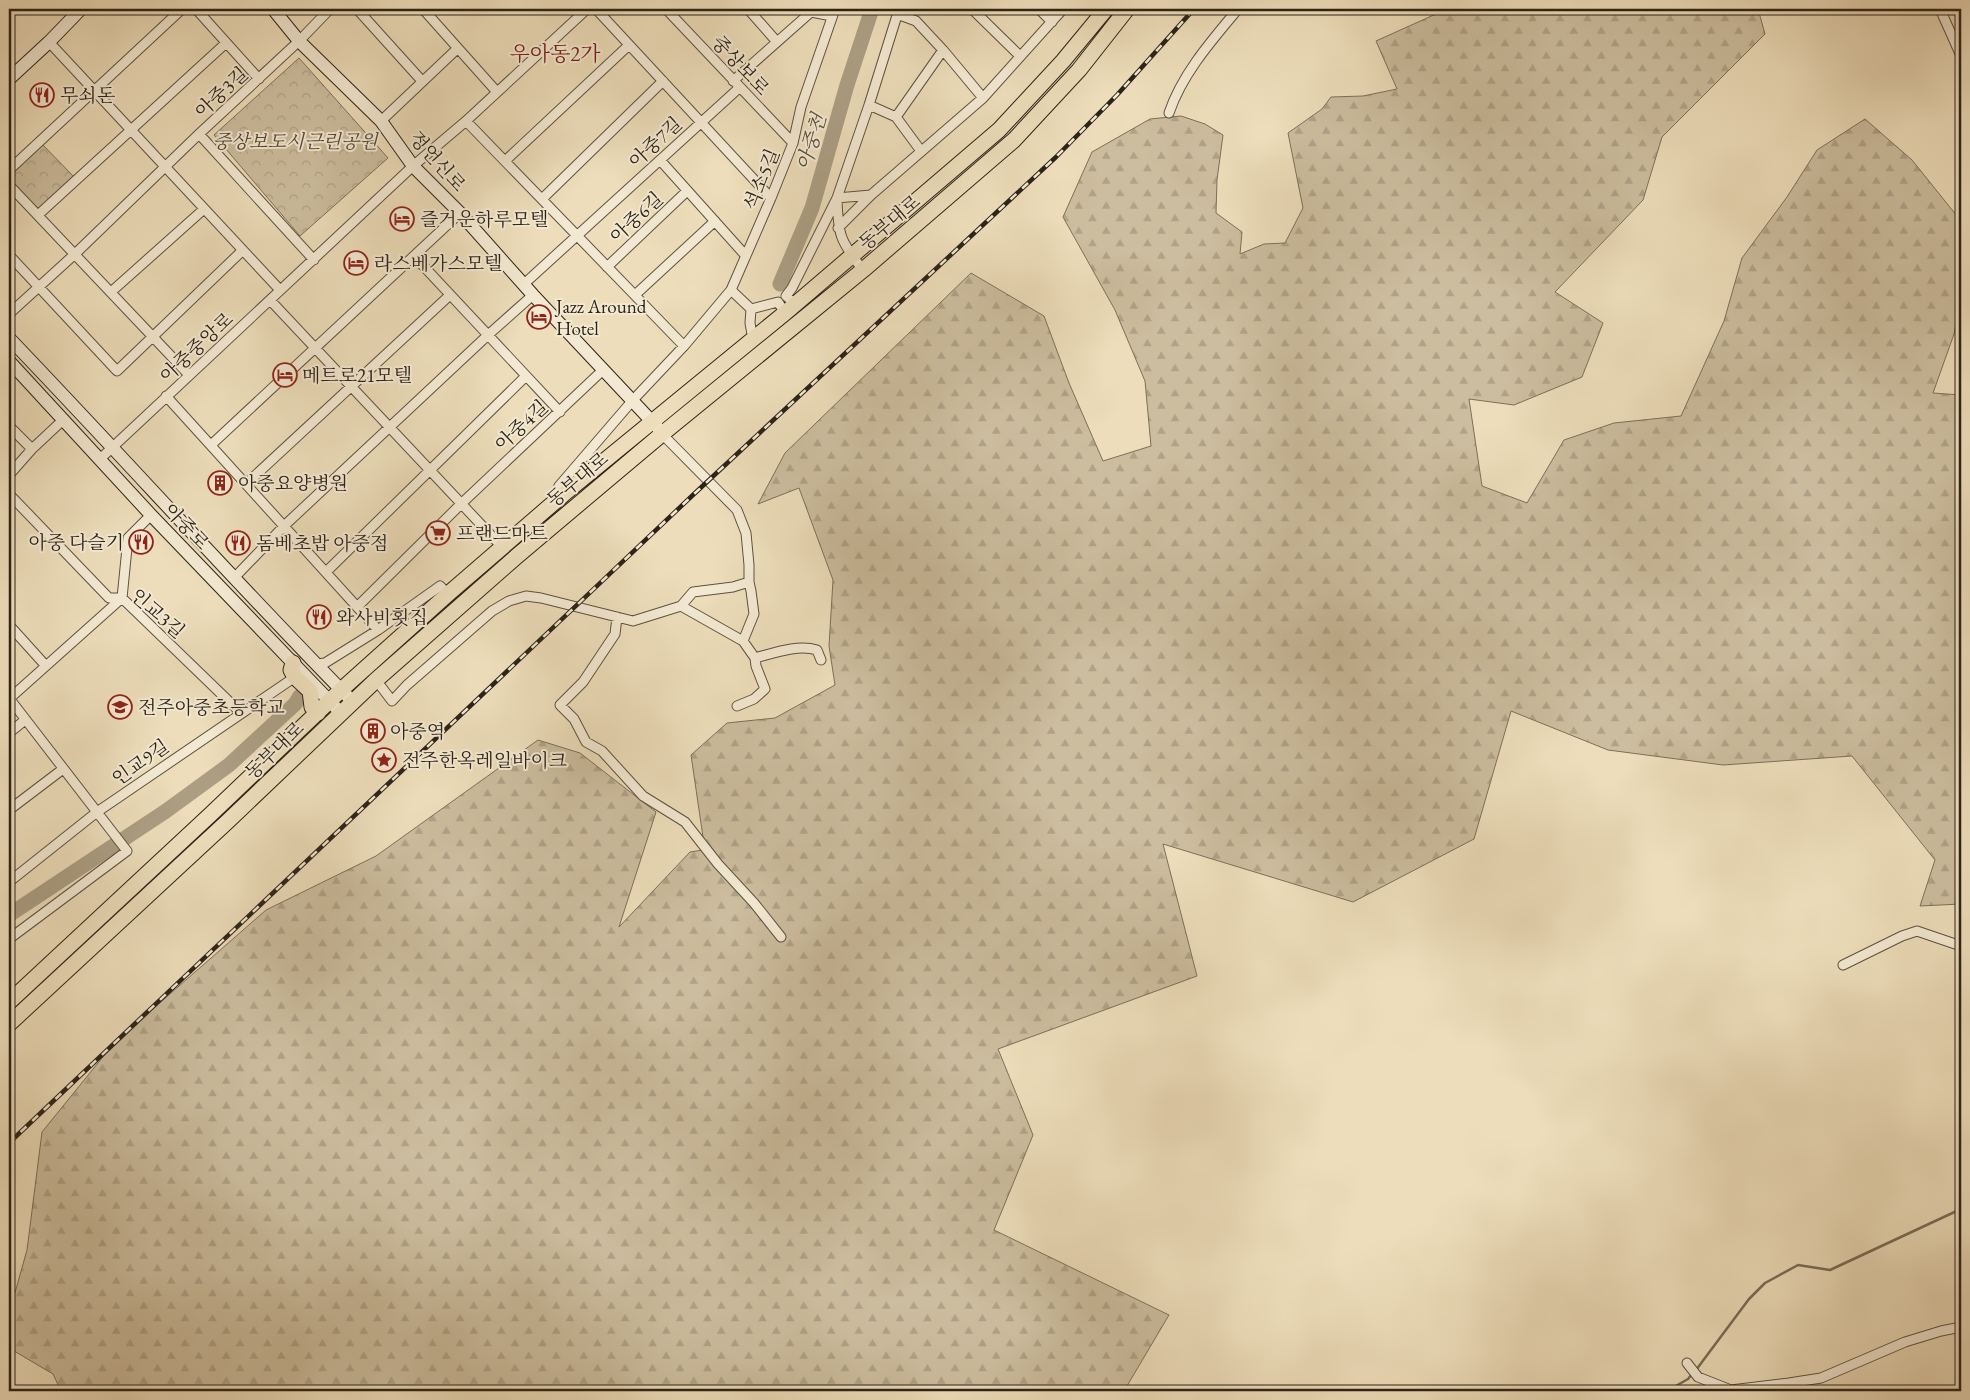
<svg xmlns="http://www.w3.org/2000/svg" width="1970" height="1400" viewBox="0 0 1970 1400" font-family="'EB Garamond','Noto Serif KR',serif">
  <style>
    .forest { fill: url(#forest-firs); stroke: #7c705b }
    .park { fill: url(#park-crowns); stroke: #7c705b }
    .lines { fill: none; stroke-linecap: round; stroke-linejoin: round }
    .stream { stroke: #786d58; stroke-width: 2.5 }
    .river { stroke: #ab9e83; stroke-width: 15 }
    .street-casing { stroke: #5c5240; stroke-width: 11 }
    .secondary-casing { stroke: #2c2318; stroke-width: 14 }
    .primary-casing { stroke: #2c2318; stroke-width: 17 }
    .street { stroke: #f3e9d2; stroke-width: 9 }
    .secondary { stroke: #f3e9d2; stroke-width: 12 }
    .primary { stroke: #edddba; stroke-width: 15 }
    .rail-casing { stroke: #2c2318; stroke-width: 4.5 }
    .rail { stroke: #f3e9d2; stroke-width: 2.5; stroke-dasharray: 8; stroke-linecap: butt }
    .labels { text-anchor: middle; stroke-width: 4; stroke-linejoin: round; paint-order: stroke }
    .street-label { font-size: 19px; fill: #2c2318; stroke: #f3e9d2 }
    .poi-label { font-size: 19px; fill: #2c2318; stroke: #f3e9d2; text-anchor: start }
    .park-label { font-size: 19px; font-style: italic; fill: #544a3a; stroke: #f3e9d2 }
    .water-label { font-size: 20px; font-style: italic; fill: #584e3d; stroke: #f3e9d2 }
    .quarter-label { font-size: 21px; fill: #7a1f14; stroke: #f3e9d2 }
  </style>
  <defs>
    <pattern id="forest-firs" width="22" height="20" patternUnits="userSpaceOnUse" patternTransform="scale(1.25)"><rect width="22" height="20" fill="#ccbd9e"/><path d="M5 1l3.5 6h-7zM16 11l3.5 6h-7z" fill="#afa287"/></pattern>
    <pattern id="park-crowns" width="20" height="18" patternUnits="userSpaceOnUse" patternTransform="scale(1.25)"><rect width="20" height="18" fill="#ccbd9e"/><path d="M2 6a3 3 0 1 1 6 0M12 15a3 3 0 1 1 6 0" fill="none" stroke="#afa287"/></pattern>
  </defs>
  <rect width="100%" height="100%" fill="#edddba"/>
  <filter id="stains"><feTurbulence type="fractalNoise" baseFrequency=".004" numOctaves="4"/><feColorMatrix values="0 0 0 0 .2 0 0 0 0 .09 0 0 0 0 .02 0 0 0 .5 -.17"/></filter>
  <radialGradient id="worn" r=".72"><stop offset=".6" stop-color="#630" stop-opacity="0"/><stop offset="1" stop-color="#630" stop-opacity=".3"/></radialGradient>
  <!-- forest -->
  <path class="forest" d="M1447,9H1758L1765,34L1662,137L1643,200L1555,292L1603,323L1582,377L1514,405L1469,399L1482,486L1527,503L1564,440L1614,423L1681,416L1724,321L1742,258L1787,197L1817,150L1865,119L1912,160L1961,221V297L1954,334L1933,393L1961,395V904L1920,906L1935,860L1852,756L1723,765L1608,750L1511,711L1474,839L1353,902L1163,844L1197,976L998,1049L1033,1135L994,1230L1169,1315L1124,1391H61L53,1374L9,1348V1314L27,1250L42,1132L115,1042L266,910L376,856L538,740L580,753L656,812L619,927L690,852L703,850V837L691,755L727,723L775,718L835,685L829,646L833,580L799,488L758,504L785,453L971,273L1044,316L1069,383L1103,461L1151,446L1145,381L1115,310L1063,217L1092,152L1150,119L1181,116L1205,124L1223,135L1217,180L1216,213L1242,232L1240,254L1264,244L1285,243L1303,208L1288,133L1322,109L1331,97L1363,96L1397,89L1376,41Z"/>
  <!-- park -->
  <path class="park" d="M299,58L388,158L300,236L214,135Z
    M39,141L77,180L38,215L9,185V170Z"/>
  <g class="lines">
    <!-- stream -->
    <path class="stream" d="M1696,1370L1749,1299L1765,1283L1798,1265L1830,1270L1961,1209
      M1667,1391L1688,1379L1692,1374"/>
    <!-- river -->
    <path class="river" d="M780,284L812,208L847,85L872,9
      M9,915L166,811L229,765L295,704L300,696"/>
    <!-- street casing -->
    <g class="street-casing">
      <path id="street" d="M196,9L259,79
        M357,9L422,81
        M423,9L497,92
        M596,9L771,198
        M666,9L793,143
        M748,9L777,42
        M972,9L1020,56
        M1039,9L1052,22
        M1940,9L1961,56
        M897,14L916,21L943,50L983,98
        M49,42L280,290
        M733,81L811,12L832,16
        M869,105L896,117L921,151
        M1169,113C1182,74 1212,40 1238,9
        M896,117L943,50
        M381,121L458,48
        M466,121L684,346
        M199,134L314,260
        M660,160L746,256
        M505,161L629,45
        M9,170L182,9
        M9,185L189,375
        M542,199L663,81
        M38,215L226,43
        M838,228L871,195
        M9,255L117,371L243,250
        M414,256L560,412
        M607,267L687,191
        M863,270C840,241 838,235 837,198L871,195L983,98L1063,9
        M524,284L739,88
        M731,290L751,309
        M111,292L204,209
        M635,295L715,221
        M270,300L503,548
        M795,304L786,296L792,288L837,198L869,105L899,9
        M751,309L778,302L785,313
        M751,309L750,323L753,340
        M9,314L75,254L199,134L299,41L330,9
        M166,396L378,630
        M9,426L32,449
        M211,445L460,213
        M100,459L413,166L466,121L587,9
        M9,475L32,449L63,420
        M246,484L450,295
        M565,493L559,486L633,400L684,346L731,290L771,198L793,143L801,107L835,9
        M9,494L109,598H122L241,713
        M9,508L12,497
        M326,572L526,376
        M234,578L284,526L488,335L533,295
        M681,606L743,641L755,658L756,666L765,689L754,699L737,706
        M357,607L461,504L604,369
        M617,617L615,634L583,682L560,705L574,719L586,742L602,751L643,796L685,822L718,864L754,903L781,937
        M9,625L46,666
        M743,641L754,614L751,591L749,582
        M755,658C774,653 798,644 817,650L821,660
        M316,664L325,663L378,630L440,586L448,594
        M376,680L392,701L407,685L492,611L509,601L526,596L541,598L633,621L681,606L693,592L733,587L749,582V565L746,533L737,510L662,434
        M9,699L122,598L128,538L151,515
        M9,733L25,720
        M9,810L63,769
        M9,882L97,812L295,677
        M9,939L127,851L9,698
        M1843,965L1902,936L1917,931L1961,946
        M1687,1363L1698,1377L1731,1390L1789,1383L1821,1378L1905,1342L1941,1331L1961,1327"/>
    </g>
    <!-- secondary casing -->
    <g class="secondary-casing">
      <path id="secondary" d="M273,9L299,41L381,121L413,166L460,213L533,295L658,428
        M9,79L49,42L81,9
        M9,338C124,458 236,583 353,702
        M9,361L151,515L341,713"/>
    </g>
    <!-- primary casing -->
    <g class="primary-casing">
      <path id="primary" d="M293,663L291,670L295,677L310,691L312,707L318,713
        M9,1002L210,815L341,690L448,594L565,493L785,313L999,130L1063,61L1106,9
        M9,1024L228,821L376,680L517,556L662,434L863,270L1014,140L1079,70L1127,9"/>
    </g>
    <!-- street -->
    <use href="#street" class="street"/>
    <!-- secondary -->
    <use href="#secondary" class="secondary"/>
    <!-- primary -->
    <use href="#primary" class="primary"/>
    <!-- rail casing -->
    <g class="rail-casing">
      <path id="rail" d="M9,1143L694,494L1056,157L1117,95L1194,9"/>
    </g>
    <!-- rail -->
    <use href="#rail" class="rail"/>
  </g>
  <!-- icons -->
  <defs>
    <g id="restaurant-ring" transform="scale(1.25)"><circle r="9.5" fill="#f3e9d2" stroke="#8f2418" stroke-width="1.5"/><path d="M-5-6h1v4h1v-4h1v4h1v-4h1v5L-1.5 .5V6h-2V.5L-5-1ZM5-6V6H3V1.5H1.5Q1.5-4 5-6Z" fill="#8f2418"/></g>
    <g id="hotel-ring" transform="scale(1.25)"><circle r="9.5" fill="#f3e9d2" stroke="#8f2418" stroke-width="1.5"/><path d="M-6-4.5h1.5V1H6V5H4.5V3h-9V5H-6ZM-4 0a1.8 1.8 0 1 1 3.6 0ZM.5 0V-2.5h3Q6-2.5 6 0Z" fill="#8f2418"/></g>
    <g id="building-ring" transform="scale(1.25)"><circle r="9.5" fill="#f3e9d2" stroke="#8f2418" stroke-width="1.5"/><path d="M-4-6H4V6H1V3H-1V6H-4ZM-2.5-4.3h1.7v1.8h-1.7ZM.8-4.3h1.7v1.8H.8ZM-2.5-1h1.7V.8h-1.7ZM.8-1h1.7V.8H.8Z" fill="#8f2418"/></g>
    <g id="supermarket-ring" transform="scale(1.25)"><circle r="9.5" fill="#f3e9d2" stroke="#8f2418" stroke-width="1.5"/><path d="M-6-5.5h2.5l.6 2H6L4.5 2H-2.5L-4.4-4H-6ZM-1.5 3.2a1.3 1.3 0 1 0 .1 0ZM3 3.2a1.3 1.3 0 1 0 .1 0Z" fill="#8f2418"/></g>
    <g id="school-ring" transform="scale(1.25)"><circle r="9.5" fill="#f3e9d2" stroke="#8f2418" stroke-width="1.5"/><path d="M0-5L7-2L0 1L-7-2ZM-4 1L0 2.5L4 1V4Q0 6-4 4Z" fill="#8f2418"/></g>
    <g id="sight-ring" transform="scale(1.25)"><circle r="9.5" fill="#f3e9d2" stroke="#8f2418" stroke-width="1.5"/><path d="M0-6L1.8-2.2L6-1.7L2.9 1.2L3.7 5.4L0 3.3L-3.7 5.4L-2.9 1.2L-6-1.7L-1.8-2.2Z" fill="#8f2418"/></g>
  </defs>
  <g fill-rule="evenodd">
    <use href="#restaurant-ring" x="42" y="95"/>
    <use href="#hotel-ring" x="402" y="219"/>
    <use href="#hotel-ring" x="356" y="263"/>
    <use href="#hotel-ring" x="539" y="317"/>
    <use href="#hotel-ring" x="285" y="375"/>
    <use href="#building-ring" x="220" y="483"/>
    <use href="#supermarket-ring" x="438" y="533"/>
    <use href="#restaurant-ring" x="141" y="542"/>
    <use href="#restaurant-ring" x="238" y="543"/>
    <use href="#restaurant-ring" x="319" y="617"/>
    <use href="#school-ring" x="120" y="707"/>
    <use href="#building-ring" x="373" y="731"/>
    <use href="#sight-ring" x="384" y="760"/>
  </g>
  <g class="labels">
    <!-- street labels -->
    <g class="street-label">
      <text transform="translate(741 65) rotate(47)" y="7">중상보로</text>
      <text transform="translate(221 92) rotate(-43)" y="7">아중3길</text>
      <text transform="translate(655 142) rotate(-43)" y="7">아중7길</text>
      <text transform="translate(438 161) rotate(48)" y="7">정언신로</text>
      <text transform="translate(761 179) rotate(-68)" y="7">석소5길</text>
      <text transform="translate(636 217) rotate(-43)" y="7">아중6길</text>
      <text transform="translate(889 222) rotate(-40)" y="7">동부대로</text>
      <text transform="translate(196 347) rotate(-43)" y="7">아중중앙로</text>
      <text transform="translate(521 425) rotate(-43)" y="7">아중4길</text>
      <text transform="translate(577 479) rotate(-40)" y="7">동부대로</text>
      <text transform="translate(187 526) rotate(47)" y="7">아중로</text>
      <text transform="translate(158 613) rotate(41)" y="7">인교3길</text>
      <text transform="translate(274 750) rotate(-44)" y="7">동부대로</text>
      <text transform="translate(140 762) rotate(-35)" y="7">인교9길</text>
    </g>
    <!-- poi labels -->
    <g class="poi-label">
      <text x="60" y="102">무쇠돈</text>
      <text x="420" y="226">즐거운하루모텔</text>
      <text x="374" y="270">라스베가스모텔</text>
      <text x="556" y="313">Jazz Around<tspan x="556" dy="22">Hotel</tspan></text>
      <text x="302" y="382">메트로21모텔</text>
      <text x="238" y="490">아중요양병원</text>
      <text x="456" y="540">프랜드마트</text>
      <text x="124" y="549" text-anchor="end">아중 다슬기</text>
      <text x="256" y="550">돔베초밥 아중점</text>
      <text x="336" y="624">와사비횟집</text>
      <text x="138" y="714">전주아중초등학교</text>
      <text x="390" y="738">아중역</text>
      <text x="402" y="767">전주한옥레일바이크</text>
    </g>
    <!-- park labels -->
    <g class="park-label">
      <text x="295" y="148">중상보도시근린공원</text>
    </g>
    <!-- water labels -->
    <g class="water-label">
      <text transform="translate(811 142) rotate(-73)" y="7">아중천</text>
    </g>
    <!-- quarter labels -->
    <g class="quarter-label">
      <text x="555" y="61">우아동2가</text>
    </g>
  </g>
  <!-- margin -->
  <rect width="1970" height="1400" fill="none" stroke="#edddba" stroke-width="30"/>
  <rect x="10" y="10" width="1950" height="1380" fill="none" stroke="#2c2318" stroke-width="2.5"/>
  <rect x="15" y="15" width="1940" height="1370" fill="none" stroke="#2c2318"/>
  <rect width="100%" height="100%" filter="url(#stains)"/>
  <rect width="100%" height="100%" fill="url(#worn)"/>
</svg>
